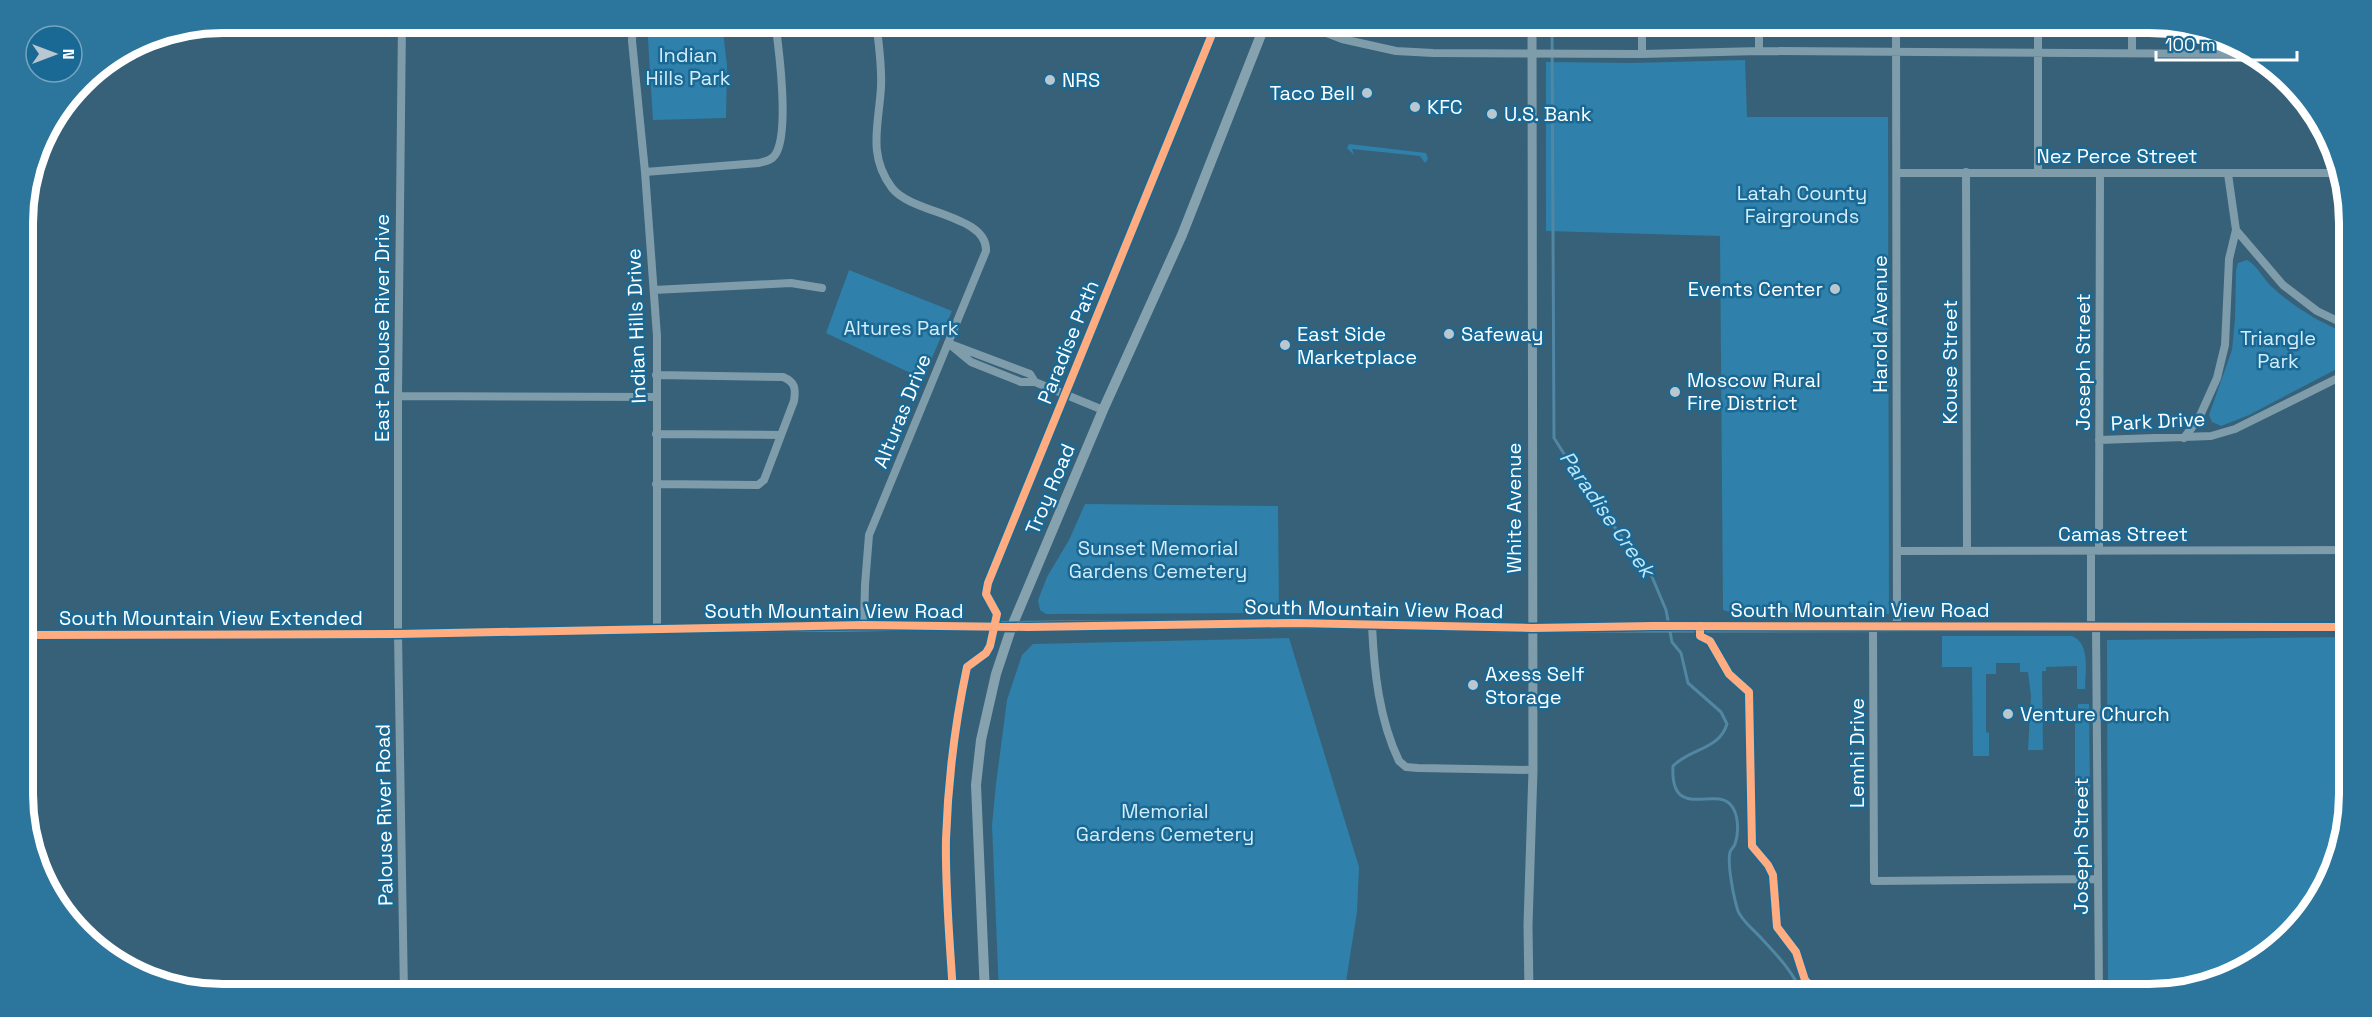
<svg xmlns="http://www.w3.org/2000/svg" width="2372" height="1017" viewBox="0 0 2372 1017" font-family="'Space Grotesk',sans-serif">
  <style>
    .green { fill: #2f80aa }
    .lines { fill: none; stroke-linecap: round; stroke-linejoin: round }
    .stream { stroke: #5187a3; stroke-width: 3 }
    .minor { stroke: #7f9cab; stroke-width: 8 }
    .tertiary { stroke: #7f9cab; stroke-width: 9 }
    .secondary { stroke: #86a2af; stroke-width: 10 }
    .cycleway-casing { stroke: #1a6994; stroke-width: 11 }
    .cycleway { stroke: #ffac80; stroke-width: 8 }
    .poi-dot { fill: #b9c8d0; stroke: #1a6994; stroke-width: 2 }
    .labels { text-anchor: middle; stroke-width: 5; stroke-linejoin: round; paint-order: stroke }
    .park-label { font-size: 20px; fill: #d2edfb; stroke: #1a6994 }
    .poi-label { font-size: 20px; fill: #fff; stroke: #1a6994; text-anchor: start }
    .street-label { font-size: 20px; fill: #fff; stroke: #1a6994 }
    .water-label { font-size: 21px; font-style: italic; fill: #bfe5f7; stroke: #1a6994 }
    .rim { fill: none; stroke: #fff; stroke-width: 8 }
  </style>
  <rect width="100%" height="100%" fill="#366178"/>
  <!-- green -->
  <path class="green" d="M647,23H722L727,65L726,118L653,120Z
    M1745,60L1747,117H1888L1889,614L1730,612L1723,610L1720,236L1546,231V62L1632,63Z
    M1349,144L1426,153L1428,159L1425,163L1420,156L1352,149L1354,155L1347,148Z
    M2247,260C2258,266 2263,279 2272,287C2295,308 2320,323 2348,334V363L2249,415L2221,426L2212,422L2209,415L2232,350L2235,319L2236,270L2238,263Z
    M849,270L952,311L923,379L826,333Z
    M1085,504L1278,506L1279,613L1046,614L1040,610L1038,600L1047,577L1069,540Z
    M1942,636H2072C2091,644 2085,672 2085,689H2077V666L2046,667V671H2042L2043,750H2028L2031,696L2028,672H2020V663H1996V674H1986V732L1989,733V756H1973L1972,667H1942Z
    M2349,637V794L2334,870L2271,953L2214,984L2162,994H2108L2107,640Z
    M1289,638L1359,867L1357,912L1344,994H999L992,825L996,784L1007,700L1022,655L1033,644Z
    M2078,704H2089L2090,795H2075V713L2078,712Z"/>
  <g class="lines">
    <!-- stream -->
    <path class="stream" d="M1552,22L1554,438L1594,501L1650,572L1666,610L1672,642L1681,653L1688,683L1721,712L1727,724C1719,750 1691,748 1673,766C1670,821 1714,787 1730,804C1739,813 1739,833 1735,844C1734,847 1731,849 1730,852C1727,864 1734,899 1738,911C1742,921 1754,930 1762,939C1777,955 1794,973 1802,994"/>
    <!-- minor -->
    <path class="minor" d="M402,22L398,396V634L404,994
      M633,22L632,41L645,172L657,336V629
      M1298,22L1342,39L1396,51L1433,53L1642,54L1759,51L2246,54
      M1642,22V54
      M1759,22V51
      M1896,22L1897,626
      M2132,22V53
      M645,172L759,163C765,161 771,161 775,155C790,134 779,49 775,22
      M1966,172L1967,551
      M2038,172V22
      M1897,173H2338
      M2228,174L2236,230L2283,285L2317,311L2348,326
      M654,290L791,283L822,288
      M948,343L971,362L1021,382H1035L1103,410
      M953,345L1030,374L1035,382
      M656,375L783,377C795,382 796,388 794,401L764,480L758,485L656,484
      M2344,376L2348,385
      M398,396L656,397
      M656,434L781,435
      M2184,438L2199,418L2217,378L2225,345L2229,259L2236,230
      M2099,440L2211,436L2235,429L2348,373
      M1897,551L2349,550
      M2091,551V626
      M2099,551L2100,173
      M864,625L865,585L869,535L986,251C988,215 912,214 892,188C867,155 879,124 881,87C882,65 879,44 876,22
      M1372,625C1374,671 1379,719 1399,761L1406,767L1418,768L1533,770
      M1873,626L1874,881L2098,879
      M2096,626L2099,994
      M24,635L398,634"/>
    <!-- tertiary -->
    <path class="tertiary" d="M398,634C696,627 993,625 1290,624C1372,623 1454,628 1535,628C1807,627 2078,626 2349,627
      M1529,994L1528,925L1533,770L1532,22"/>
    <!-- secondary -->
    <path class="secondary" d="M985,994L976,785L981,740L996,674L1012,626L1103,410L1182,235L1266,22"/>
    <!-- cycleway casing -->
    <g class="cycleway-casing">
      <path id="cycleway" d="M1700,626V636L1710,641L1729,674L1749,692L1752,846L1768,865L1773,875L1777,927L1796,952L1805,980L1819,994
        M24,635L398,634L864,625L1028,627L1295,623L1532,628L1653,626L2349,627
        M953,994C950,943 945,890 946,839C948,781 955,723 967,667L986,653L990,646L997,614L986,594L988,583L1217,22"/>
    </g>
    <!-- cycleway -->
    <use href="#cycleway" class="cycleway"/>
  </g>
  <!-- markers -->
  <g class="poi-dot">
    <circle cx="1050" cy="80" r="6"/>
    <circle cx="1367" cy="93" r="6"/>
    <circle cx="1415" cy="107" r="6"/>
    <circle cx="1492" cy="114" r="6"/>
    <circle cx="1835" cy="289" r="6"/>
    <circle cx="1449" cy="334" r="6"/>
    <circle cx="1285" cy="345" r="6"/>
    <circle cx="1675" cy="392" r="6"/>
    <circle cx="1473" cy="685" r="6"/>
    <circle cx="2008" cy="714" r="6"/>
  </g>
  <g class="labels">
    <!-- park labels -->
    <g class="park-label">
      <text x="688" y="62">Indian<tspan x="688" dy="23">Hills Park</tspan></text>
      <text x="1802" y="200">Latah County<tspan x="1802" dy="23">Fairgrounds</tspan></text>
      <text x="901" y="335">Altures Park</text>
      <text x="2278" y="345">Triangle<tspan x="2278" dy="23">Park</tspan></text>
      <text x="1158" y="555">Sunset Memorial<tspan x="1158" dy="23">Gardens Cemetery</tspan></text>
      <text x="1165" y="818">Memorial<tspan x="1165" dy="23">Gardens Cemetery</tspan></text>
    </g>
    <!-- poi labels -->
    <g class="poi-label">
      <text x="1062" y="87">NRS</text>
      <text x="1355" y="100" text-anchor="end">Taco Bell</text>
      <text x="1427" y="114">KFC</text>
      <text x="1504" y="121">U.S. Bank</text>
      <text x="1823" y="296" text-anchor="end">Events Center</text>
      <text x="1297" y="341">East Side<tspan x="1297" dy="23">Marketplace</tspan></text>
      <text x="1461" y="341">Safeway</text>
      <text x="1687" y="387">Moscow Rural<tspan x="1687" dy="23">Fire District</tspan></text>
      <text x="1485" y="681">Axess Self<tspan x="1485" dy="23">Storage</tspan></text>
      <text x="2020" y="721">Venture Church</text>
    </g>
    <!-- street labels -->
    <g class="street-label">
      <text x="2117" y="163">Nez Perce Street</text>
      <text transform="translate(1880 324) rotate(-90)" y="7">Harold Avenue</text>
      <text transform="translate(636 326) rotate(-92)" y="7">Indian Hills Drive</text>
      <text transform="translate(382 328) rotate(-90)" y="7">East Palouse River Drive</text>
      <text transform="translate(1068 342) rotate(-68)" y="7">Paradise Path</text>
      <text transform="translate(1950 362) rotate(-90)" y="7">Kouse Street</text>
      <text transform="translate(2083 362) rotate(-90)" y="7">Joseph Street</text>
      <text transform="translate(902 411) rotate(-68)" y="7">Alturas Drive</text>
      <text transform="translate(2158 421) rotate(-3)" y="7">Park Drive</text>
      <text transform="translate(1050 489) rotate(-67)" y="7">Troy Road</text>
      <text transform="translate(1514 508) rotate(-90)" y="7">White Avenue</text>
      <text x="2123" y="541">Camas Street</text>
      <text transform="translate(1374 609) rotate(1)" y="7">South Mountain View Road</text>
      <text x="1860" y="617">South Mountain View Road</text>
      <text x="834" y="618">South Mountain View Road</text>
      <text x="211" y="625">South Mountain View Extended</text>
      <text transform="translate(1857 753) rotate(-90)" y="7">Lemhi Drive</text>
      <text transform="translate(384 815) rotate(-91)" y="7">Palouse River Road</text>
      <text transform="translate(2081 846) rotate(-90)" y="7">Joseph Street</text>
    </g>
    <!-- water labels -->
    <g class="water-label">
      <text transform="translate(1607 514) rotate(55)" y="7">Paradise Creek</text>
    </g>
  </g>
  <!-- crop -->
  <path d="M0 0H2372V1017H0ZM223 33H2149A190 190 0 0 1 2339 223V794A190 190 0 0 1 2149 984H223A190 190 0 0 1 33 794V223A190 190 0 0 1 223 33Z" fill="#2c759d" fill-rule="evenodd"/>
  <path class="rim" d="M223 33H2149A190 190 0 0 1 2339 223V794A190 190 0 0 1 2149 984H223A190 190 0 0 1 33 794V223A190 190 0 0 1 223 33Z"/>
  <!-- north arrow -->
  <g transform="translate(54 54) rotate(90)"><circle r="28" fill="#1a6994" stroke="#76a5bf" stroke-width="1.5"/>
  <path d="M0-4.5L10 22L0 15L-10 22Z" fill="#b9c8d0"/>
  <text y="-9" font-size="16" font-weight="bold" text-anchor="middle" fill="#ffffff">N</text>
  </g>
  <!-- scale -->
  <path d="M2156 51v9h141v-9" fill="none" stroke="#ffffff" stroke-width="3"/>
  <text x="2165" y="51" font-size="18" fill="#ffffff" stroke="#1a6994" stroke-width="4.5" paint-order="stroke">100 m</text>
</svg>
